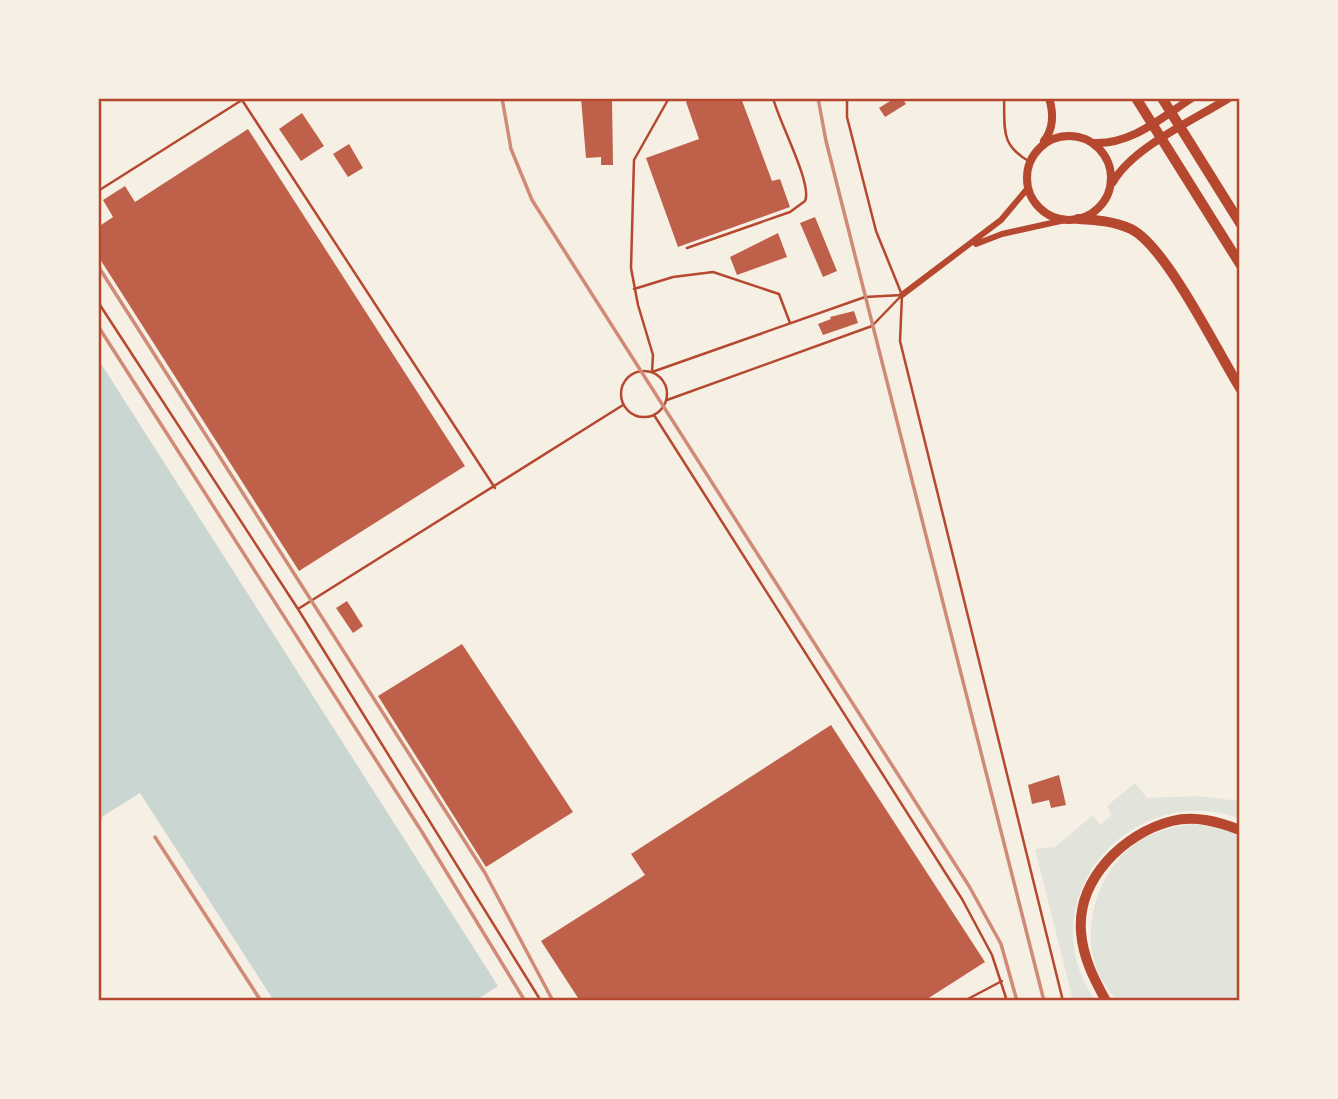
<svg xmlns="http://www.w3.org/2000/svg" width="1338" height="1099" viewBox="0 0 1338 1099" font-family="Lora,serif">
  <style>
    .green { fill: #e2e4dc }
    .water { fill: #c9d6d2 }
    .building { fill: #bf614a }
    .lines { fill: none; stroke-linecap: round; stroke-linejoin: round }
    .service { stroke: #b5482f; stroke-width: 2.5 }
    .minor { stroke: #b5482f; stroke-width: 6 }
    .tertiary { stroke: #b5482f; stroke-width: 8 }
    .trunk { stroke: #b5482f; stroke-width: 10 }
    .rail { stroke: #cf8b77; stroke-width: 3.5 }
    .neatline { fill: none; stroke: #b5482f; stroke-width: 2.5 }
  </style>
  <rect width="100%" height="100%" fill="#f6efe4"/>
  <!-- green -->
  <path class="green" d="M1135,783L1147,798L1198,796L1240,801V819C1157,786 1063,857 1074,947C1076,967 1085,984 1095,1001H1073L1035,849L1055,847L1093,815L1100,825L1112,815L1107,806Z
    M1192,824L1224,827L1240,834V1001H1118C1072,956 1088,874 1141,840C1156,831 1175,827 1192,824Z"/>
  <!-- water -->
  <path class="water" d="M98,359L498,986L475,1001H274L140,793L103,816L98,831Z"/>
  <!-- building -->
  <path class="building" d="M581,98H612L613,165H601V157L586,158Z
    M691,98H741L772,181L780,179L790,207L678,247L646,158L699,139L686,102Z
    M895,98H902L906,104L885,117L879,108Z
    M302,113L324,146L301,161L279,129Z
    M248,129L465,466L299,571L98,256V227L113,217L103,200L125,186L135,202Z
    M349,144L363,168L348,177L333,154Z
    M815,217L837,271L823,277L800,223Z
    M778,233L787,257L737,275L730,257Z
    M854,311L858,323L823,335L818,324L831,319L830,317Z
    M347,601L363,626L353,633L336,608Z
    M462,644L573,812L486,867L378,696Z
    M831,725L985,962L924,1001H580L541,941L645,875L631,854Z
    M1059,775L1066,805L1051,808L1049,800L1032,804L1028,785Z"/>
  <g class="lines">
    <!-- service -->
    <path class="service" d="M669,98L634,160L631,268L638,305L653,355L652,372L865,297L902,295
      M847,98V117L876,231L902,295L900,341L1063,1001
      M1004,98C1005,130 1000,145 1030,162
      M98,191L242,100L495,488
      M687,248L790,212L805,201C813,185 779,122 773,98
      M634,289L673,277L713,272L779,294L790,323
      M98,302L298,609L541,1001
      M621 394a23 23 0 1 1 46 0a23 23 0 1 1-46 0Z
      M667,400L872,326L902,295
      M654,415L962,899L992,955L1007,1001
      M298,609L623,405
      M964,1001L1002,981"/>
    <!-- minor -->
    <path class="minor" d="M976,244L1002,234L1065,220
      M902,295L1001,220L1028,188"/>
    <!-- tertiary -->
    <path class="tertiary" d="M1027 178a42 42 0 1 1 84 0a42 42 0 1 1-84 0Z
      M1044,141C1054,128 1054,114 1049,98
      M1093,143C1131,145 1161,118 1192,98
      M1113,182C1133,147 1194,120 1229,98"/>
    <!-- trunk -->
    <path class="trunk" d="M1136,98L1240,264
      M1162,98L1240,223
      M1078,219C1096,220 1114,221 1131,229C1166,246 1217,351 1240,388
      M1106,1001C1094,979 1083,958 1081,932C1077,879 1124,833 1172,821C1195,815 1219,822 1240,830"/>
    <!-- rail -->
    <path class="rail" d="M502,98L511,149L532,200L969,886L1001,944L1017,1001
      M818,98L826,141L1044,1001
      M98,266L485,873L553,1001
      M98,326L422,832L525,1001
      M155,837L261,1001"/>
  </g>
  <!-- border -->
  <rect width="1338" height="1099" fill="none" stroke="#f6efe4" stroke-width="200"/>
  <rect x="100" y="100" width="1138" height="899" class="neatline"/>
</svg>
